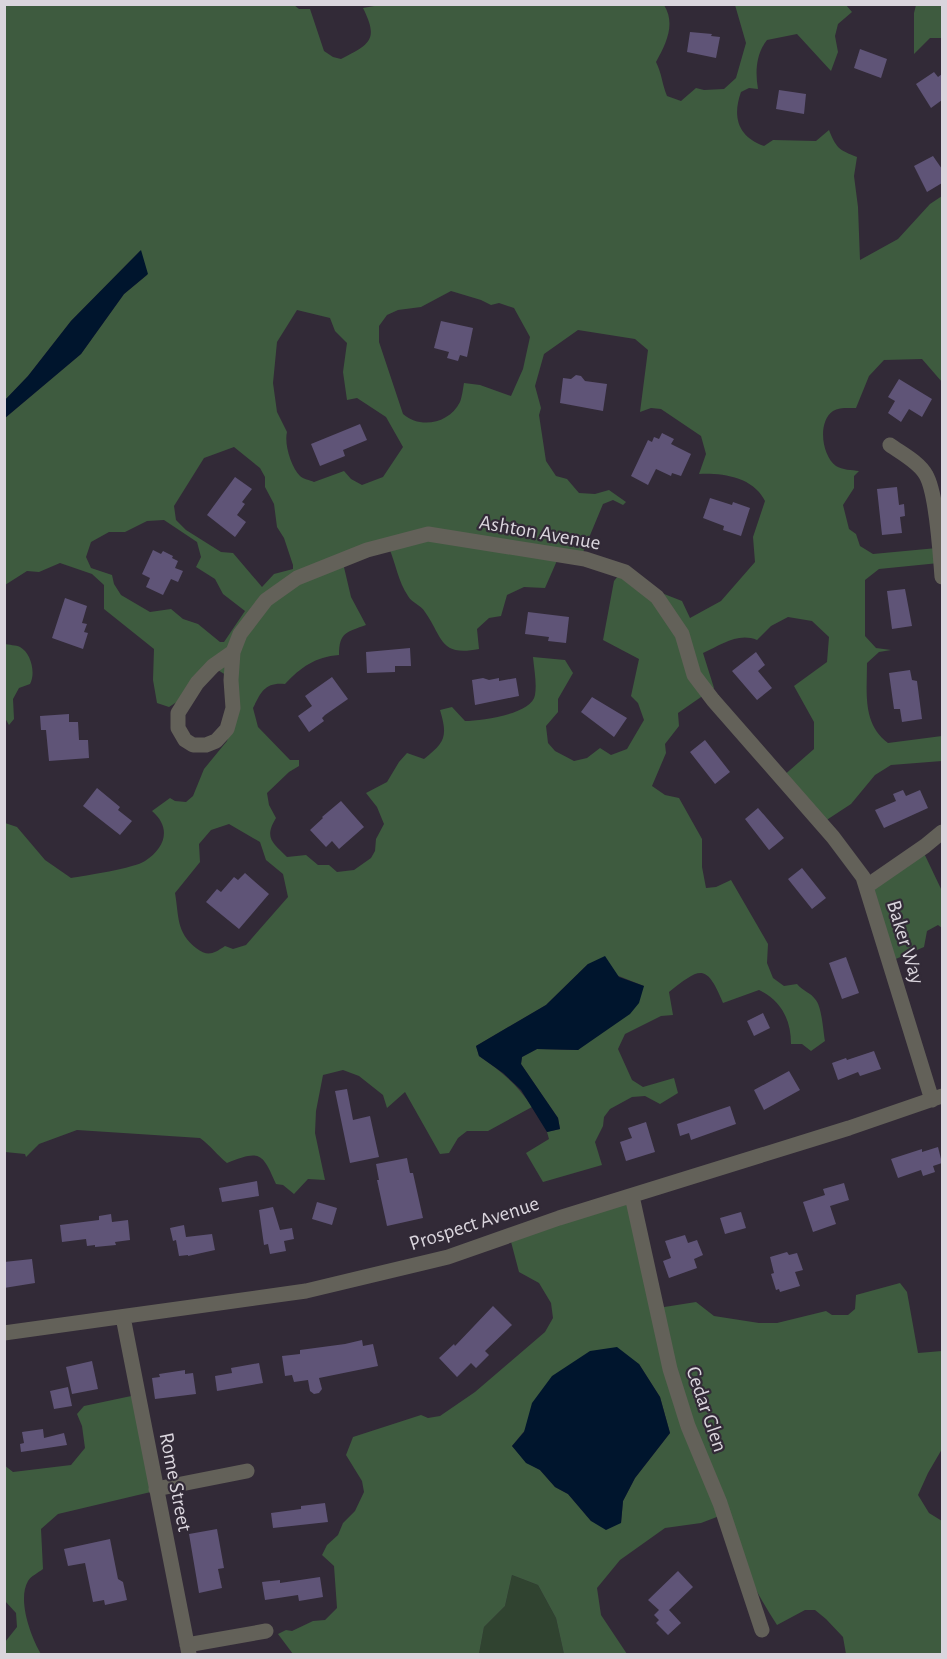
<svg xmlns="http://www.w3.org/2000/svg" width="947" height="1659" viewBox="0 0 947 1659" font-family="'Alegreya Sans',sans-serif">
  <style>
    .green { fill: #304330 }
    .forest { fill: #3e5b3f; fill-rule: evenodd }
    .water { fill: #00152d }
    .building { fill: #5f5477 }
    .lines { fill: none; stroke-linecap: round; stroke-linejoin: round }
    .minor { stroke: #636159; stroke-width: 15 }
    .labels { text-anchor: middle; stroke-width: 4.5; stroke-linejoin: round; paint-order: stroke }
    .street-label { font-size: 21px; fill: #dad5dd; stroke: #322a37 }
  </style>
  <rect width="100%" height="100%" fill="#322a37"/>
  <!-- green -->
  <path class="green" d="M512,1575L538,1585L556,1618L564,1654H479L484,1627L505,1606Z"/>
  <!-- forest -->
  <path class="forest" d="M5,5H294L299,9H310L324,51L333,57L341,59C370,44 379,40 363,8L380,5H664C676,24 666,44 656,62C662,74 662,84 667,96L681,101L696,88L704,90L724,89L736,78L746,43L735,5H846L852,12L838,24L835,36L838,52L831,71L797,34L767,40C756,54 755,72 758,89L749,88L741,92C732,117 738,137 764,146L773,140L816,141L829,130C836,148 839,150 857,157L854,176L858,207L860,260L898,239L930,204L942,196V382L922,359L884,360L869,376L856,408C849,408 839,407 833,411C817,422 822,456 836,466C842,470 852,470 859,471L854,476V488L843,505L849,529L856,534L860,546L873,554L937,548L939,563L879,569L865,580V636L876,648L891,650L879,652L867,663C867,692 862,724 888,743L942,736V761L891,765L875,775L851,804L822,823L782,777L814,749V722L794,686L827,662L829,637L812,621L788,617L771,626L757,640C738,632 721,645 703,653L714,688L678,713L679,726L665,744L666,753L652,786L665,795L679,798L702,839V867L706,888L716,887L731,880L768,944L767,963L773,978L784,986L797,984C803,991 811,993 815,999C822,1006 823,1031 825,1041L811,1051L802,1044H791C791,1019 781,1001 759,990L723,1003C706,962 700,968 669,992L673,1015L661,1016L625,1034L618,1049L632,1080L643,1087L674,1078L678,1093L660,1104L645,1096L632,1097L610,1109L604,1117L603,1126L595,1142L602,1165L543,1182L526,1153L549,1139L547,1132L560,1129L558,1118L521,1064L522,1057L537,1049L578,1050L644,986L588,964L546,1005L476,1046L479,1056C501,1071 518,1085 532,1107L488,1131H467L458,1138L449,1153L440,1154L405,1092L387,1108L383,1095L359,1076L343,1070L323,1075L316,1111L315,1133L325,1180L308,1179L294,1194L283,1185L276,1184C262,1152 260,1150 227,1163C217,1155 211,1146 200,1138L77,1130L39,1144L26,1157L25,1154L5,1152V823L17,827L45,860L71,878C84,876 135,868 145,861C165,848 172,828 152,811L170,798L175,801L186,802L193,796L204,769L227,741L236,710L234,680L208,664L183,698L169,707L157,703L153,680L154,649L104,609V585L92,574L60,563L39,572L27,571L5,585V418L81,354L124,294L147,275L140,251L71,321L28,376L5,400ZM451,291L481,300L491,305L499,303L514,308L530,337L523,369L511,396L480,385L464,383C463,389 462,397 460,402C449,424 420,429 403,414L379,342V326L387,315L398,310L421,307ZM297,310L330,318L335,331L347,343L343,372L347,400L357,398L386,417L403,447L383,477L362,485L351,479L344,471L314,482C310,480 303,479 300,476C291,467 284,444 287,432L277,412L273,383L277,342ZM578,330L635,339L648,350L640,412L651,408L661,409L701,436L706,454L699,474C723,473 753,477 765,501L753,537L755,562L721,601L690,618L682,601L618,576L614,581L603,640L639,659L631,696L638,703L644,720L627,749L611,755L600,748L587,758L574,761L555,751L548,743L546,726L558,712V699L573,673L565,660L533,657C534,669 537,683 535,695C532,714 482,721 465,721L452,707L440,710C448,737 445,742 424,759L407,753L399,762L387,782L366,793L377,807L384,824L376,839L375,851L371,858L354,870L337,872L329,865H318L306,855L287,857C272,842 264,838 276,818L269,805L267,793L289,772L299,766V760H290L258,727L253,708C261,692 265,682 285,684C301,667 315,657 339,655C339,632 347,632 366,625L351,597L343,563L389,548C396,564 398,581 408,596C412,603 421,605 425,612C443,637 439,657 479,649L477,629L489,618L501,616L507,595L524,587L545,588L559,556L581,557L603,504L613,500L623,505L626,502L609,490L595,494L579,493L567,479L556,476L546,461L539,415L541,408L535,386L544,354ZM234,447L260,468L265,477V487L274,504L277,527L284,538L293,565V569L274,574L262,587L233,553L221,552L186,530L176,520L174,506L204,458ZM164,520L197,542L201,557L196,567L215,579L223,594L245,611L224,642H220L198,624L183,619L171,609L150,612L121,595L114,584L112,575L91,568L86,557L91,542L109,532H125L147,521ZM229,824L260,842L266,860L283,874L288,897L246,945L233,949L225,946C213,954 208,957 196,948C176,932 179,916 175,893L200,862L199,844L211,830Z
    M916,5H942V38H930L914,54V13Z
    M4,644C9,645 16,645 20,647C31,653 36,673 30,684L19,688L13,699L14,719L9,725L5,718Z
    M922,849L942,891V928L938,925L927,931L924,947L891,961L866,887Z
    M625,1199L658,1308L696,1302L714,1316L759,1323H777L826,1311L832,1315H848L855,1309L856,1295L900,1283L907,1292L918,1353L942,1351V1449L928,1473L918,1495L929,1513L942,1521V1654H846L843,1637L826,1619L815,1610H805L777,1625C754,1590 737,1553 722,1515L701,1523L665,1528L620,1560L597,1588L601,1615L627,1654H564L556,1618L538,1585L512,1575L505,1606L484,1627L479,1654H293L278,1634L286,1630L292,1631L313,1621L325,1620L337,1608L334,1566L322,1555L327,1545L338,1535L343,1523L355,1511L364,1492L362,1481L346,1455L353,1437L421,1415L428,1418L440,1416L475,1392L545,1332L553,1318L551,1303L539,1283L519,1272L510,1238ZM589,1352L639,1364L660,1397L670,1433L635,1478L623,1501L621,1523L591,1521L568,1494L555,1487L540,1470L526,1462L512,1446Z
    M136,1395L155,1491L58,1514L41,1529L43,1569C38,1573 31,1576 28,1581C17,1600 31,1637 41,1654H5V1642L17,1627L16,1613L5,1601L4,1465L13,1472L71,1465L85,1448L82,1426L77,1414L84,1406Z"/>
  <!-- water -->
  <path class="water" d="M141,250L148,274L124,294L81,354L5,418V400L28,376L71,321Z
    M605,956L619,977L644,986L639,1003L630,1014L578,1050L537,1049L522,1057L521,1064L558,1118L560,1129L547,1132L521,1090L503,1073L479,1056L476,1046L546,1005L588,964Z
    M617,1347L639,1364L660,1397L670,1433L635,1478L623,1501L621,1523L606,1530L591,1521L568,1494L555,1487L540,1470L526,1463L512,1446L524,1432L532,1403L552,1376L590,1351Z"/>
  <!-- building -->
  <path class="building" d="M690,32L712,34L711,36L720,37L716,58L687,52Z
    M860,49L887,59L881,78L854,68Z
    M934,72L938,77L942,74V100L931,108L916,84Z
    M779,90L806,94L804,114L776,109Z
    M933,156L942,169V183L927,192L914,166Z
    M441,321L473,328L467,357L460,355L458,361L447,358L449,352L434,348Z
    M576,375L581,376L585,381L607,384L603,411L560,403L563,378L571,379Z
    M899,379L932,399L922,417L909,409L901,422L888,413L895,401L888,397Z
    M360,424L367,440L343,450L345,456L320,466L311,444Z
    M662,433L674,439L671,444L691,454L681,476L672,473L671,476L656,469L648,485L631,476L648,440L652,442L654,437L659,439Z
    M235,477L252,489L242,502L245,504L237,515L246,522L235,537L207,515Z
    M897,487L899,505L904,504L905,516L900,517L902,533L882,535L877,489Z
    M710,498L732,505L733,502L750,508L741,536L723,530L724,526L703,518Z
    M153,550L161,554L163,551L173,556L172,558L178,561L175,568L183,571L178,582L171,579L163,595L146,587L150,578L142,574Z
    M905,589L912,626L892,629L887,591Z
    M65,598L87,606L82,623L87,624L84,632L88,633L83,649L52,638Z
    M528,612L569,617L566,643L548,641L549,637L525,634Z
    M410,648L411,666H395V672L367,673L366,652Z
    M756,652L765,665L758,671L772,688L757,700L732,671Z
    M910,670L912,680L917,681L922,719L902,722L900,709H894L889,673Z
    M332,677L348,699L325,715L322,718L324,721L309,732L298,716L312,706L305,696Z
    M483,678L489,680L499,678V681L516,678L519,696L475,705L472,680Z
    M592,697L627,718L614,737L581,712Z
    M69,714V722H78L79,740H88L89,758L49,761L46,730H41L40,716Z
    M705,740L730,772L715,784L690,752Z
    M97,788L120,807L118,810L132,821L120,835L83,806Z
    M903,790L906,796L920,790L928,808L884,828L875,810L896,801L893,794Z
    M341,801L364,827L339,849L332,841L326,847L310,830L323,818L322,817Z
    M758,808L784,838L769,850L745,819Z
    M802,868L826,898L812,909L788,879Z
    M245,873L269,894L239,929L206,902L217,889L221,892L234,877L238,880Z
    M846,957L859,993L842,999L829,963Z
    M763,1013L770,1028L754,1036L747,1021Z
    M874,1051L881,1069L860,1076L858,1072L838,1080L832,1063L846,1058L847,1060Z
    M789,1071L800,1090L764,1110L754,1090Z
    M347,1089L353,1120L370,1116L379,1157L350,1163L335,1091Z
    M730,1106L736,1124L691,1140L689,1133L680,1136L677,1124Z
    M646,1122L655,1152L626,1161L620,1142L632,1138L628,1128Z
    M938,1147L942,1163L933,1166L935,1172L923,1176L921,1170L898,1178L891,1159L922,1149V1152Z
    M407,1158L410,1173H413L423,1218L387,1226L377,1180H379L376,1164Z
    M257,1181L259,1196L222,1202L219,1188Z
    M844,1183L849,1200L830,1206L836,1224L813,1232L803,1202L825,1195L823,1189Z
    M317,1202L337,1208L332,1225L312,1219Z
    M273,1207L280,1230L292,1228L294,1239L284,1241L286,1251L270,1254L268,1244L264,1245L259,1210Z
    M741,1212L746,1228L725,1234L720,1218Z
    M111,1214L112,1222L128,1220L130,1240L115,1242L116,1245L95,1247V1245L87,1246L86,1239L62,1242L60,1225L99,1220V1216Z
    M184,1225L186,1237L212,1234L215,1250L188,1256V1255L179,1256L176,1240L173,1241L170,1228Z
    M685,1235L688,1243L697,1240L703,1255L694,1259L697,1268L669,1278L663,1261L671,1258L665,1241Z
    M787,1252L789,1255L797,1253L803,1270L795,1272L800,1286L780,1292L779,1289L776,1290L771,1274L774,1273L770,1257Z
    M32,1259L35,1283L4,1288V1262Z
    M493,1306L512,1325L485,1351L489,1355L476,1368L471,1363L457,1377L439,1358L454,1344L455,1346Z
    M362,1340L363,1346L373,1344L378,1366L319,1378L322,1389L319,1393L314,1394L310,1391L308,1380L294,1382L292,1375L285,1376L282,1356L300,1354V1350L345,1344Z
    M92,1361L98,1389L72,1394L66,1367Z
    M259,1363L263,1383L217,1391L215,1376L232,1373L231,1368Z
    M185,1370V1374L193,1373L196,1394L155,1399L152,1378L160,1377L159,1374Z
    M68,1387L72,1406L54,1409L50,1391Z
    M43,1429L44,1438L64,1433L67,1445L21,1452L20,1444L24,1443L22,1432Z
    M325,1503L328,1522L273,1528L271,1513L301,1509V1506Z
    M217,1529L224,1568L218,1569L222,1588L199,1593L189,1534Z
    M110,1539L118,1579L123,1582L127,1600L105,1605L104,1600L93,1602L85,1563L68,1566L64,1549Z
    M678,1571L693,1587L669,1610L681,1623L668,1635L656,1623L659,1620L654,1615L659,1610L648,1600Z
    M320,1577L323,1597L299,1601L298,1595L265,1600L262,1582L280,1580V1583Z"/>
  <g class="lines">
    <!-- minor -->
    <path class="minor" d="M890,445C901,453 919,462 926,475C937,494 940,553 942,577
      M233,652L213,666L197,683L178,713V728L185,740L193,745H206L216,741L227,729L233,708L231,680L233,652L240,634L266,600L297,578L367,550L428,534L585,559L625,572L657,597L682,634L694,675L713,700L833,837L863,877L932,1100
      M867,886L925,846L942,832
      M632,1196L670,1369L688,1426L720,1503L762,1630
      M123,1317L189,1654
      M4,1333L306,1291L448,1257L559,1218L849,1128L942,1096
      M156,1489L247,1471
      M187,1645L266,1631"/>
  </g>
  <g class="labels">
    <!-- street labels -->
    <g class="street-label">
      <text transform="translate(540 532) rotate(10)" y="7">Ashton Avenue</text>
      <text transform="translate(906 942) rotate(73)" y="7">Baker Way</text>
      <text transform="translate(474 1223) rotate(-18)" y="7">Prospect Avenue</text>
      <text transform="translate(707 1409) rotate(71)" y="7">Cedar Glen</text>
      <text transform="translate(176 1482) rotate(79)" y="7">Rome Street</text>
    </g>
  </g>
  <!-- border -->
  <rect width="947" height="1659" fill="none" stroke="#dad5dd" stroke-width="12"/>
</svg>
